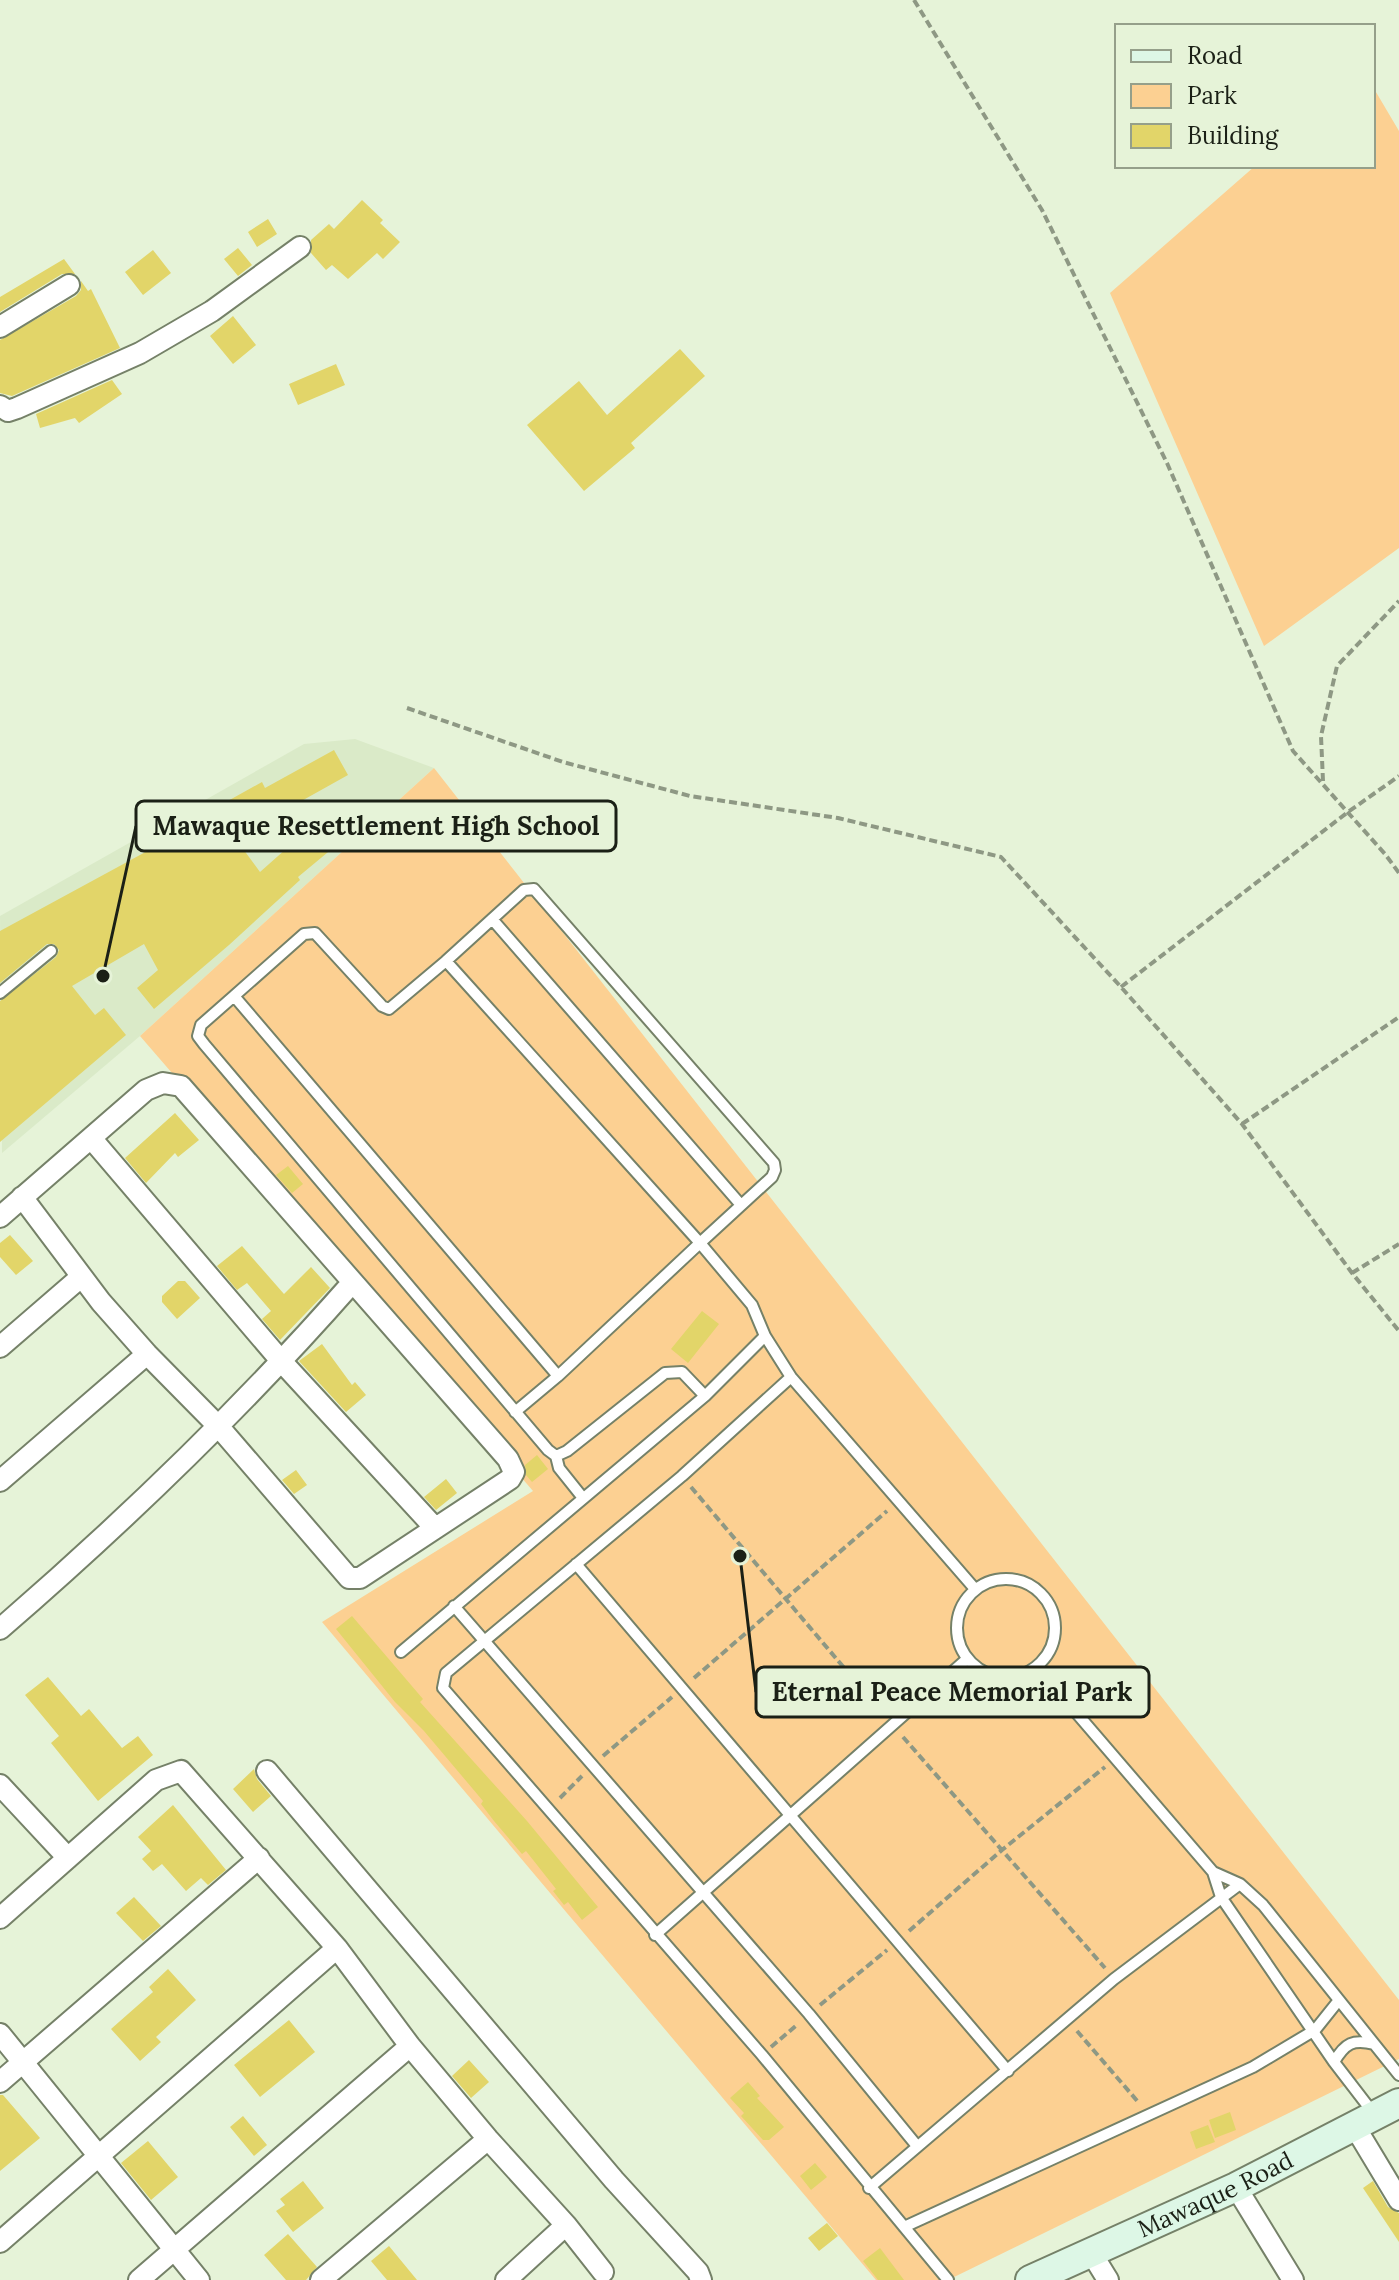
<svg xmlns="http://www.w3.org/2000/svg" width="1399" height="2280" viewBox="0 0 1399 2280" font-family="Lora,serif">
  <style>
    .built { fill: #daeac8 }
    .green { fill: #fcd092 }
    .building { fill: #e2d569 }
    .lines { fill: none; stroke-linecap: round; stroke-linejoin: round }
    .lane-casing { stroke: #758168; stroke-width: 14 }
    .street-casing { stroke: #758168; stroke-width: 24 }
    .secondary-casing { stroke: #758168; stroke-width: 32 }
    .path { stroke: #8e9884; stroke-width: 4; stroke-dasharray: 8 4; stroke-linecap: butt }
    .lane { stroke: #fff; stroke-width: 10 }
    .street { stroke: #fff; stroke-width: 20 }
    .secondary { stroke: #ddf7e6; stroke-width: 28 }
    .labels { text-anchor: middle; stroke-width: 6; stroke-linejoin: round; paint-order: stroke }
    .street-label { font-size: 24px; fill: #1b2016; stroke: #e6f3d8 }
    .leader { fill: none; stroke: #1b2016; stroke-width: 3 }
    .callout-dot { fill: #1b2016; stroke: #e6f3d8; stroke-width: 3 }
    .callout { fill: #e6f3d8; stroke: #1b2016; stroke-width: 3 }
    .callout-label { font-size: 26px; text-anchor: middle; font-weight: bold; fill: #1b2016 }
  </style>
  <rect width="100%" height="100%" fill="#e6f3d8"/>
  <!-- built -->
  <path class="built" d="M355,739L434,768L140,1036L2,1153L0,916L304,744Z"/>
  <!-- green -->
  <path class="green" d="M1373,87L1399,131V548L1264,646L1110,293L1255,166H1373Z
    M434,768L1399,2000V2059L948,2280H876L322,1622L533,1491L140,1036Z"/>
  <!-- building -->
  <path class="building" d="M362,200L383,220L380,223L400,242L383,259L377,253L348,279L332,265L326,270L311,253V240L329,224L334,229Z
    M268,219L277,234L257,247L248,232Z
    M238,248L252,265L238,276L224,259Z
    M153,250L171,273L143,295L125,272Z
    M64,259L75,274H62L0,312V297Z
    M81,281L88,291L91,289L120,348L12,396L0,393V340L76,296L81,290Z
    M233,316L256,345L233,364L210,336Z
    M680,349L705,376L631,443L635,448L584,491L527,425L579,381L607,415Z
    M336,364L345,385L298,405L289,384Z
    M112,380L122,394L79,423L75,418L40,428L36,414Z
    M334,750L348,775L235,838L260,872L331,809L351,833L298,877L300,880L229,945L154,1009L137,988L158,970L144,944L72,986L95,1015L104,1008L126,1035L0,1142V1001L56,957L59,950L54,944H47L0,983V931L151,849L149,845L262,782L265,788Z
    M175,1113L199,1140L178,1157L175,1153L146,1183L125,1158Z
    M288,1166L303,1184L292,1193L276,1175Z
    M10,1235L33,1261L16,1275L0,1257V1243Z
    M242,1246L284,1294L311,1267L330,1288L280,1340L262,1319L271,1311L247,1283L237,1290L217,1266Z
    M178,1281H185L200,1298L177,1319L162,1302V1296Z
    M702,1311L719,1324L688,1363L671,1349Z
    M322,1344L352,1385L355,1382L366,1395L346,1412L299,1361Z
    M537,1455L548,1469L532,1482L526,1475L525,1465Z
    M296,1470L307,1485L294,1494L282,1480Z
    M446,1479L457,1493L436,1510L424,1497Z
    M352,1616L423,1699L420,1702L527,1821L598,1907L582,1920L568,1902L564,1905L553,1891L556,1889L526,1851L522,1854L494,1821L481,1804L483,1801L424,1731L395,1702L336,1629Z
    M48,1677L81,1716L89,1709L122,1748L138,1736L153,1755L98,1801L51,1743L59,1736L25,1695Z
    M254,1769L257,1779L271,1796L253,1812L233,1789Z
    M173,1805L226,1870L208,1885L201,1878L186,1891L162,1864L153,1871L142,1859L151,1851L138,1837Z
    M134,1897L161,1926L143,1941L116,1913Z
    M168,1969L196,2000L156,2037L161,2042L140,2061L111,2029L153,1992L149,1987Z
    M289,2020L315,2052L260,2097L234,2065Z
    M469,2060L489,2082L471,2098L452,2076Z
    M748,2082L760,2096L757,2098L784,2127L769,2140H763L741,2116L744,2113L730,2098Z
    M3,2095L40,2138L0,2171V2095Z
    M1230,2112L1236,2130L1215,2138L1209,2120Z
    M243,2116L267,2145L254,2156L230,2127Z
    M1208,2125L1215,2142L1196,2149L1190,2132Z
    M148,2141L178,2177L151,2200L121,2163Z
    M815,2163L827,2177L811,2190L800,2176Z
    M303,2181L324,2208L293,2232L276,2211L285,2205L280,2199Z
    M1373,2181L1388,2207L1399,2213V2242L1363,2188Z
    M827,2223L838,2236L819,2251L808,2238Z
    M288,2234L317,2267L306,2280H286L264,2255Z
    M389,2246L417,2280H387L371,2261Z
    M880,2248L904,2280H878L863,2261Z"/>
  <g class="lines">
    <!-- lane casing -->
    <g class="lane-casing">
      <path id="lane" d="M492,919L741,1205
        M0,993L51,951
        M234,996L304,934L315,933L382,1006L389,1009L446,961L700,1243L772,1177L775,1170L774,1163L534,889L524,890L446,961
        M558,1376L700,1243L752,1305L765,1336
        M791,1377L682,1476L446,1673L443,1688L762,2055L948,2280
        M515,1412L558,1376L234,996L201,1025L198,1036L204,1044L548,1450L556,1456L567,1451L665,1373L682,1372L705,1396
        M556,1456L559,1468L583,1498
        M576,1564L1008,2071
        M957 1628a49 49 0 1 1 98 0a49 49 0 1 1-98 0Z
        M454,1606L809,2014L917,2146
        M401,1652L705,1396L765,1336L791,1377L975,1589
        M1037,1667L1213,1872L1221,1897L1334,2062L1374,2114
        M1213,1872L1240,1884L1263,1905L1399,2075
        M655,1935L967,1659
        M1334,2062C1345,2043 1353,2039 1374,2044
        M869,2188L1114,1979L1240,1884
        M904,2227L1253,2067L1315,2030L1339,2000"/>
    </g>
    <!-- street casing -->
    <g class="street-casing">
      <path id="street" d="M0,327L69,285
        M0,406L8,411L17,408L140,353L212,311L300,247
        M91,1138L282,1362L435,1528
        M0,1217L146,1090L163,1083L181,1086L508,1459L514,1472L510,1479L360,1578H349L219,1427L147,1354L101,1302L22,1197
        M0,1347L81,1277
        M0,1481L147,1354
        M0,1629C125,1521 243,1407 352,1283
        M267,1771L614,2180L698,2272L701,2280
        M0,1785L68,1858
        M0,1918L156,1780L181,1771L337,1948L410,2046L488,2139L566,2225L506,2280
        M0,2034L199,2280
        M0,2082L259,1858
        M1355,2127L1399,2200
        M1236,2187L1293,2280
        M566,2225L603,2272
        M0,2242L337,1948
        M1092,2254L1108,2280
        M139,2280L410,2046
        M321,2280L488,2139"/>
    </g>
    <!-- secondary casing -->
    <g class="secondary-casing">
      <g id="secondary">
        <path id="s1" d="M1030,2280L1236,2187L1399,2103"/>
      </g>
    </g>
    <!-- path -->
    <path class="path" d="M914,0L1042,210L1167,463L1293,751L1385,854L1399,873
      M407,708L563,762L690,796L838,818L1001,857L1121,987L1242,1124L1352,1273L1399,1331
      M1323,781L1321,736L1337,666L1399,601
      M1121,987L1348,812L1399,776
      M1242,1124L1399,1017
      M1352,1273L1399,1244
      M691,1487L884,1715
      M694,1678L887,1511
      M903,1737L1105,1968
      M603,1756L672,1697
      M560,1798L582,1776
      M909,1931L1002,1850L1105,1767
      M820,2005L887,1950
      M1077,2031L1139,2103
      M771,2047L798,2024"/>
    <!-- lane -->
    <use href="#lane" class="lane"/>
    <!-- street -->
    <use href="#street" class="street"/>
    <!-- secondary -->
    <use href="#secondary" class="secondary"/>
  </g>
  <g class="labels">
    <!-- street labels -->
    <g class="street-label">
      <text dy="8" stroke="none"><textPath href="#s1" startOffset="204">Mawaque Road</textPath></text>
    </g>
  </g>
  <!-- callouts -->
  <path class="leader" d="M103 976L136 826M740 1556L756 1692"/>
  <g class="callout-dot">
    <circle cx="103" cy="976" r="8"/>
    <circle cx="740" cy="1556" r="8"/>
  </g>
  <g class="callout">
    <rect x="136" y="801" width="480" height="50" rx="8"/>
    <rect x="756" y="1667" width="393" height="50" rx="8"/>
  </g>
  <g class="callout-label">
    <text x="376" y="835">Mawaque Resettlement High School</text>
    <text x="952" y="1701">Eternal Peace Memorial Park</text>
  </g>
  <!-- legend -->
  <rect x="1115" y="24" width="260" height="144" fill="#e6f3d8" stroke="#959f8a" stroke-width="2"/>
  <rect x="1131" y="50" width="40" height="12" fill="#ddf7e6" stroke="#959f8a" stroke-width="2"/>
  <text x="1187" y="64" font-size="24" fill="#1b2016">Road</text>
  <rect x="1131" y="84" width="40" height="24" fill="#fcd092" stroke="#959f8a" stroke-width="2"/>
  <text x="1187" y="104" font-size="24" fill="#1b2016">Park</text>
  <rect x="1131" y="124" width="40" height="24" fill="#e2d569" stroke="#959f8a" stroke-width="2"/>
  <text x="1187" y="144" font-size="24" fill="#1b2016">Building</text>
</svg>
